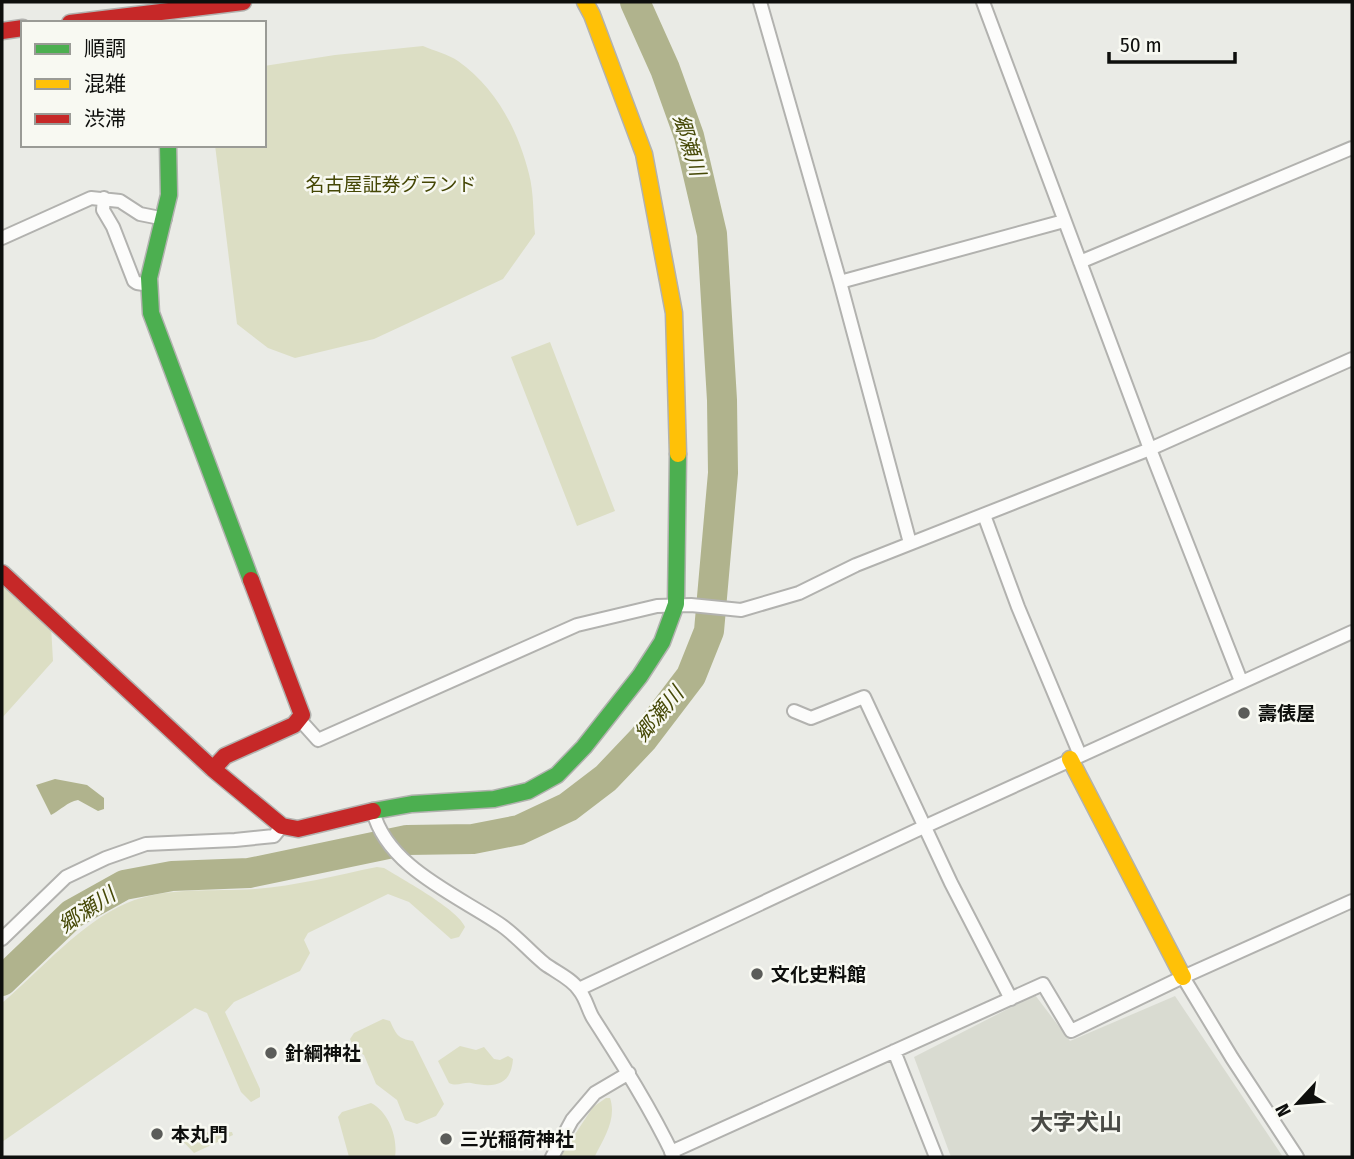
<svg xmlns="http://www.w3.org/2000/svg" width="1354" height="1159" viewBox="0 0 1354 1159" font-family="'Fira Sans Condensed','Noto Sans JP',sans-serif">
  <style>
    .built { fill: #d9dbd1 }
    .green { fill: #dcdec4 }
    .water { fill: #b0b38d }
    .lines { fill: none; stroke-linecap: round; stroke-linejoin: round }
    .river { stroke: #b0b38d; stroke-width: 30 }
    .street-casing { stroke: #b2b2af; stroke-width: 16 }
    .fast-casing { stroke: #b2b2af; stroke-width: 19 }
    .slow-casing { stroke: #b2b2af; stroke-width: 19 }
    .jam-casing { stroke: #b2b2af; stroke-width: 19 }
    .street { stroke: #fcfcfb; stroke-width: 12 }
    .fast { stroke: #4caf50; stroke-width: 16 }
    .slow { stroke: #ffc107; stroke-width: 16 }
    .jam { stroke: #c62828; stroke-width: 16 }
    .poi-dot { fill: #5b5c59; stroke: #f8f9f2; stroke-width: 2.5 }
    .labels { text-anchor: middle; stroke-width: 5; stroke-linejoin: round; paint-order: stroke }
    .park-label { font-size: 19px; fill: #454705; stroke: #f8f9f2 }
    .poi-label { font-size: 19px; font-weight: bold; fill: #0e0f0d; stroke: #f8f9f2; text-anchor: start }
    .water-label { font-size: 21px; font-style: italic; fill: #464907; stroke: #f8f9f2 }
    .quarter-label { font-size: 23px; font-weight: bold; fill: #494a45; stroke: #f8f9f2 }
  </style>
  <rect width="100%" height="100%" fill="#eaebe6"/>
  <!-- built -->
  <path class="built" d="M1035,995L1070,1041L1175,996L1283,1157H951L914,1057Z"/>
  <!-- green -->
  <path class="green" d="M423,46C434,51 448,54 458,61C496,88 518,130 529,174C534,193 533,215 535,234L503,279L374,339L295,358L268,348L237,324L215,145H264V66L335,55Z
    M550,342L615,511L577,526L511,357Z
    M2,580L51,626L53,661L2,718Z
    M377,867L384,868C402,879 459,910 465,927L459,937L451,939L409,902L388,894L308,933L304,940L310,953L300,971L234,1002L225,1012L260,1089V1097L251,1102L241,1092L207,1013L195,1008L2,1142V1003C41,970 80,923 127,903C167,886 213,892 255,889C296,886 337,875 377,867Z
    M383,1019L390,1021C396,1034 398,1039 413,1041L444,1104L436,1116L417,1124L405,1120L397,1100L376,1084L364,1055L355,1050L350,1039L354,1033Z
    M460,1046L476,1050L484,1047L494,1059L500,1060L508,1056L513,1059C511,1086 494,1088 471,1083C463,1082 457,1087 449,1083L438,1061Z
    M606,1098H610C617,1119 604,1138 595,1156L560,1157L593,1107Z
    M371,1103C389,1112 398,1138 395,1157H349L338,1117L342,1112Z
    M183,1130L213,1133L232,1132L233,1135L194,1153L177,1135Z"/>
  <!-- water -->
  <path class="water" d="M55,779L87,785L104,798V809L98,811L78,800C67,802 61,810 51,815L36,785Z"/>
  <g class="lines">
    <!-- river -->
    <path class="river" d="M2,981L72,914L124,885L172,876L249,873L407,840L473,839L519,830L568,807L606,778L643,739L691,676L709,631L723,473L722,400L712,234L689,136L665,69L635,2"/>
    <!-- street casing -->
    <g class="street-casing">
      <path id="street" d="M760,2L840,282L910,543
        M983,2L1150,449L1241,681
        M104,198L103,210L113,227L134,281L137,283L150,285
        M2,238L91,198L120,201L140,214L165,219
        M1080,262L1352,148
        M840,282L1064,221
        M984,515L1018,607L1080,755
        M794,711L811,718L864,697L951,883L1011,999
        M300,720L318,740L577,625L657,606L691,605L741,610L799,593L856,565L1150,449L1352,359
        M373,811C387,867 457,895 501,925C517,936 530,952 545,964C556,972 572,979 579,990C586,998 588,1010 593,1018C622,1063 651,1109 674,1157
        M2,939L66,877L106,858L146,844L235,840L274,836L282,826
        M1183,977L1232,1058L1297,1157
        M579,989L915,831L1352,632
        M894,1051L936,1157
        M671,1152L1043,984L1071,1031L1183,977L1352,901
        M552,1157L572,1120L595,1093L629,1073"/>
    </g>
    <!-- fast casing -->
    <g class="fast-casing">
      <path id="fast" d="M168,145L169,195L149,278L151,313L251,580
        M373,811L412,804L494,799L528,791L557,775L584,747L640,676L662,642L676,604L678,454"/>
    </g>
    <!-- slow casing -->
    <g class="slow-casing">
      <path id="slow" d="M585,2L592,15L644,154L674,313L678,454
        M1070,759L1183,977"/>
    </g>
    <!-- jam casing -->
    <g class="jam-casing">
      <path id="jam" d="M70,23L243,2
        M2,31L23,28
        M2,573L213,769L282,826L298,829L373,811
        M213,769L225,756L294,725L302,715L251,580"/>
    </g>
    <!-- street -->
    <use href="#street" class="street"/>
    <!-- fast -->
    <use href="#fast" class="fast"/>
    <!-- slow -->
    <use href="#slow" class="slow"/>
    <!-- jam -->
    <use href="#jam" class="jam"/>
  </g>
  <!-- markers -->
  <g class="poi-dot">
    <circle cx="1244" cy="713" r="7"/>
    <circle cx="757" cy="974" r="7"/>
    <circle cx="271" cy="1053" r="7"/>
    <circle cx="157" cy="1134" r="7"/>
    <circle cx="446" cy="1139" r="7"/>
  </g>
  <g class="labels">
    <!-- park labels -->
    <g class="park-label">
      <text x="391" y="191">名古屋証券グランド</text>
    </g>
    <!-- poi labels -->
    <g class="poi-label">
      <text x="1258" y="720">壽俵屋</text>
      <text x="771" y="981">文化史料館</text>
      <text x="285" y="1060">針綱神社</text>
      <text x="171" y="1141">本丸門</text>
      <text x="460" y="1146">三光稲荷神社</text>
    </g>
    <!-- water labels -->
    <g class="water-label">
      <text transform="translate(689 145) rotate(73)" y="7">郷瀬川</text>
      <text transform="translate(659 714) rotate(-50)" y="7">郷瀬川</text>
      <text transform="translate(87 910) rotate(-34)" y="7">郷瀬川</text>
    </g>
    <!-- quarter labels -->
    <g class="quarter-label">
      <text x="1076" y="1130">大字犬山</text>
    </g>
  </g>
  <!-- border -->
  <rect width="1354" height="1159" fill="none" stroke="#0e0f0d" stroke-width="7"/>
  <!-- legend -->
  <rect x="21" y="21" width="245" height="126" fill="#f8f9f2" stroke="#9a9b96" stroke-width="2"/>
  <rect x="35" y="44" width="35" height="10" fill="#4caf50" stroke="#9a9b96" stroke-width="2"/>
  <text x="84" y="56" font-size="21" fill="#0e0f0d">順調</text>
  <rect x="35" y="79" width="35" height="10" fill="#ffc107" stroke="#9a9b96" stroke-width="2"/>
  <text x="84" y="91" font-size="21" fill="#0e0f0d">混雑</text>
  <rect x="35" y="114" width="35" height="10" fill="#c62828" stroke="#9a9b96" stroke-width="2"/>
  <text x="84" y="126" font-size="21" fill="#0e0f0d">渋滞</text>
  <!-- north arrow -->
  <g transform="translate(1298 1103) rotate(244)" stroke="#f8f9f2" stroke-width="5" paint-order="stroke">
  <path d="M0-5L12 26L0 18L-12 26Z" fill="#0e0f0d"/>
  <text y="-10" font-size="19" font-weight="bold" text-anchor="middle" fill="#0e0f0d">N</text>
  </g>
  <!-- scale -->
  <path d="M1109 52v10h126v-10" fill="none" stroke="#0e0f0d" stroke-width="3.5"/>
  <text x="1120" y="52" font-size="21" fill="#0e0f0d" stroke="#f8f9f2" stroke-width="5" paint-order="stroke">50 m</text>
</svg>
